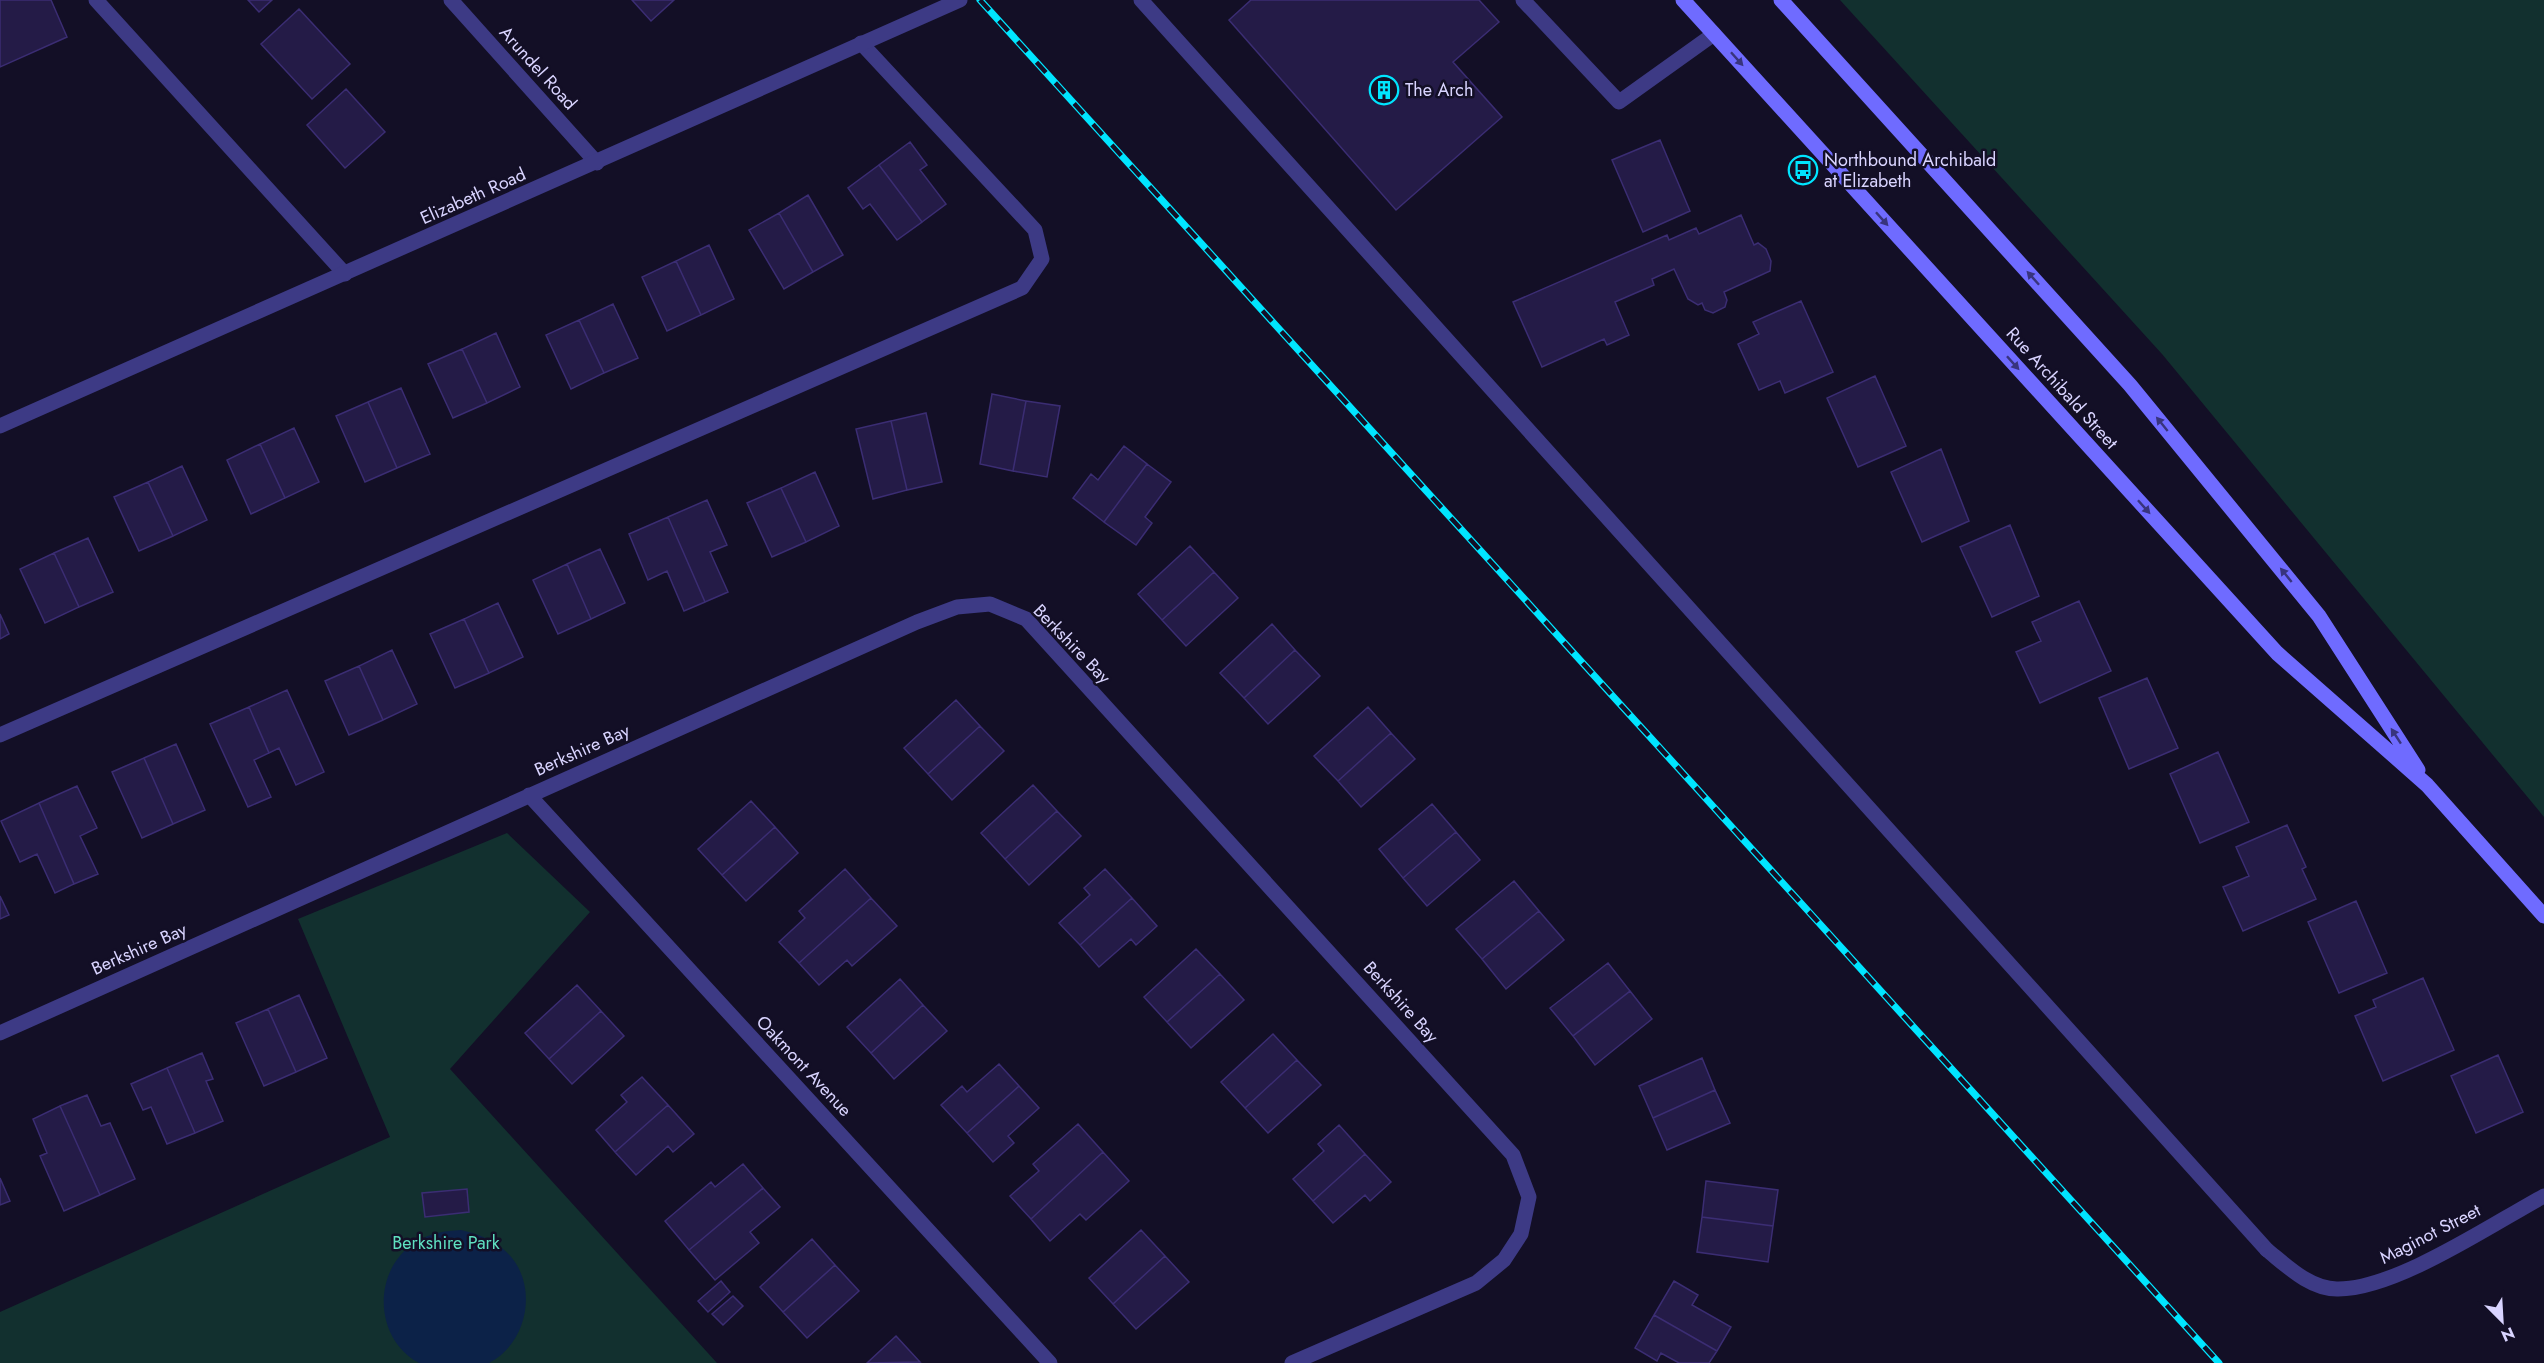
<svg xmlns="http://www.w3.org/2000/svg" width="2544" height="1363" viewBox="0 0 2544 1363" font-family="Jost,sans-serif">
  <style>
    .green { fill: #12302f }
    .water { fill: #0c2248 }
    .building { fill: #241b47; stroke: #3b2d73; stroke-width: 1.5 }
    .lines { fill: none; stroke-linecap: round; stroke-linejoin: round }
    .service { stroke: #3d3a85; stroke-width: 15 }
    .minor { stroke: #3d3a85; stroke-width: 15 }
    .tertiary { stroke: #3d3a85; stroke-width: 15 }
    .secondary { stroke: #6f6bff; stroke-width: 15 }
    .rail-casing { stroke: #00e5ff; stroke-width: 7 }
    .rail { stroke: #130f26; stroke-width: 4.5; stroke-dasharray: 14; stroke-linecap: butt }
    .oneway { fill: #38347d }
    .labels { text-anchor: middle; stroke-width: 5; stroke-linejoin: round; paint-order: stroke }
    .street-label { font-size: 18px; fill: #d9d4ff; stroke: #130f26 }
    .poi-label { font-size: 18px; fill: #d9d4ff; stroke: #130f26; text-anchor: start }
    .park-label { font-size: 18px; fill: #5fe0c0; stroke: #130f26 }
  </style>
  <rect width="100%" height="100%" fill="#130f26"/>
  <!-- green -->
  <path class="green" d="M1840,0H2544V817L2162,354Z
    M507,833L590,912L450,1069L717,1363H0V1312L390,1137L298,919Z"/>
  <!-- water -->
  <path class="water" d="M461,1230C477,1234 490,1238 503,1249C540,1279 530,1342 489,1363H419C373,1338 372,1269 416,1242C430,1233 445,1231 461,1230Z"/>
  <!-- building -->
  <path class="building" d="M0,0H51L67,37L0,67Z
    M248,0H272L259,12Z
    M632,0H674L651,21Z
    M1251,0H1479L1499,22L1453,62L1502,117L1396,210L1229,20Z
    M299,9L350,64L312,99L261,44Z
    M346,89L385,132L345,168L307,125Z
    M1660,140L1690,211L1643,232L1612,160Z
    M910,142L927,165L920,170L946,204L922,222L879,165Z
    M879,165L922,222L897,240L870,204L863,209L848,188Z
    M808,195L843,255L813,272L779,213Z
    M779,213L813,272L784,289L749,230Z
    M1741,215L1754,245L1758,243L1766,249L1771,261L1770,271L1724,292L1727,300L1725,307L1713,313L1705,310L1702,303L1698,305L1688,299L1674,269L1652,279L1654,285L1615,302L1629,335L1607,345L1604,339L1542,367L1513,302L1667,235L1669,240L1696,228L1699,234Z
    M709,245L734,299L701,315L676,261Z
    M676,261L701,315L667,331L642,277Z
    M1801,301L1833,372L1785,393L1780,381L1759,390L1738,344L1759,334L1753,322Z
    M613,304L638,358L604,373L579,320Z
    M579,320L604,373L571,389L546,335Z
    M496,333L520,387L487,403L462,349Z
    M462,349L487,403L453,418L428,364Z
    M1875,376L1906,446L1858,467L1827,398Z
    M401,388L430,454L397,468L368,402Z
    M992,394L1026,401L1013,471L980,464Z
    M1026,401L1060,406L1047,477L1013,471Z
    M368,402L397,468L365,482L336,416Z
    M926,413L942,482L907,490L891,421Z
    M891,421L907,490L873,499L856,429Z
    M294,428L319,482L285,498L260,444Z
    M260,444L285,498L251,514L227,460Z
    M1124,446L1147,464L1104,522L1073,498L1091,474L1098,480Z
    M1941,449L1969,521L1922,542L1891,472Z
    M1147,464L1171,482L1145,517L1152,523L1136,545L1104,522Z
    M182,466L207,520L173,536L148,482Z
    M815,472L839,526L806,542L781,488Z
    M148,482L173,536L139,551L114,497Z
    M781,488L806,542L772,557L747,503Z
    M707,500L727,545L710,552L728,592L705,602L668,517Z
    M668,517L705,602L684,611L667,571L648,580L629,534Z
    M2010,525L2039,596L1992,617L1960,547Z
    M88,538L113,592L79,607L54,553Z
    M1190,546L1214,572L1162,620L1138,594Z
    M600,549L625,603L591,619L567,564Z
    M54,553L79,607L45,623L20,569Z
    M567,564L591,619L558,634L533,580Z
    M1214,572L1238,598L1186,646L1162,620Z
    M2079,601L2111,671L2040,703L2016,652L2041,641L2032,622Z
    M498,603L523,657L489,673L464,619Z
    M0,614L9,634L0,639Z
    M464,619L489,673L455,688L430,634Z
    M1272,624L1295,650L1244,698L1220,673Z
    M392,650L417,704L383,720L359,666Z
    M1295,650L1320,676L1268,724L1244,698Z
    M359,666L383,720L349,735L325,681Z
    M2147,678L2178,748L2129,769L2099,698Z
    M287,690L324,772L296,785L279,748L269,753L249,707Z
    M956,700L980,726L928,774L904,748Z
    M249,707L269,753L254,760L271,797L248,807L210,724Z
    M1368,707L1391,733L1338,781L1314,756Z
    M980,726L1004,751L952,800L928,774Z
    M1391,733L1415,759L1361,807L1338,781Z
    M176,744L205,810L173,824L144,758Z
    M2218,752L2249,822L2200,843L2170,774Z
    M144,758L173,824L142,838L112,772Z
    M1033,785L1057,811L1005,859L981,833Z
    M77,786L97,828L80,836L98,874L74,884L39,803Z
    M751,801L775,827L722,875L698,849Z
    M39,803L74,884L55,893L37,854L20,862L1,821Z
    M1432,804L1456,832L1403,878L1379,849Z
    M1057,811L1081,836L1029,885L1005,859Z
    M2287,825L2306,867L2302,869L2316,899L2243,931L2223,887L2249,876L2236,847Z
    M775,827L798,853L746,901L722,875Z
    M1456,832L1480,860L1427,906L1403,878Z
    M845,869L871,898L799,963L779,942L805,918L799,911Z
    M1105,869L1132,898L1080,945L1059,923L1090,895L1084,888Z
    M1514,881L1539,911L1482,959L1456,929Z
    M0,896L9,915L0,919Z
    M871,898L897,926L852,966L847,960L819,985L799,963Z
    M1132,898L1157,926L1136,945L1131,939L1099,967L1080,945Z
    M2356,901L2387,973L2339,993L2308,922Z
    M1539,911L1564,940L1506,989L1482,959Z
    M1196,949L1220,974L1167,1022L1144,997Z
    M1608,963L1630,991L1573,1036L1550,1008Z
    M1220,974L1244,1000L1191,1048L1167,1022Z
    M2423,978L2454,1050L2383,1081L2355,1016L2376,1007L2373,1000Z
    M900,979L923,1005L871,1053L847,1027Z
    M577,985L601,1011L549,1059L525,1033Z
    M1630,991L1652,1019L1595,1065L1573,1036Z
    M299,995L327,1058L296,1072L268,1009Z
    M923,1005L947,1031L894,1079L871,1053Z
    M268,1009L296,1072L264,1086L236,1023Z
    M601,1011L624,1036L572,1084L549,1059Z
    M1273,1034L1297,1060L1245,1108L1221,1082Z
    M202,1053L213,1079L206,1081L223,1121L195,1133L167,1068Z
    M2498,1055L2523,1112L2476,1133L2451,1076Z
    M1702,1058L1715,1090L1653,1118L1639,1086Z
    M1297,1060L1321,1085L1268,1133L1245,1108Z
    M999,1064L1019,1086L967,1133L941,1105L962,1086L967,1092Z
    M167,1068L195,1133L167,1144L151,1107L143,1110L131,1084Z
    M642,1077L668,1105L615,1152L596,1130L627,1102L621,1095Z
    M1019,1086L1039,1108L1008,1136L1014,1143L993,1162L967,1133Z
    M1715,1090L1730,1123L1667,1150L1653,1118Z
    M87,1095L101,1126L110,1123L135,1179L100,1195L60,1106Z
    M668,1105L694,1134L673,1152L668,1146L636,1175L615,1152Z
    M60,1106L100,1195L64,1211L40,1156L47,1153L33,1119Z
    M1078,1124L1103,1152L1031,1219L1010,1196L1039,1171L1033,1164Z
    M1339,1125L1365,1154L1313,1201L1293,1179L1324,1151L1318,1144Z
    M1103,1152L1129,1181L1086,1220L1080,1214L1050,1241L1031,1219Z
    M1365,1154L1391,1182L1370,1201L1365,1195L1333,1223L1313,1201Z
    M743,1164L763,1188L689,1250L665,1221L711,1182L715,1187Z
    M0,1178L10,1201L0,1205Z
    M1706,1181L1778,1190L1773,1226L1702,1217Z
    M763,1188L780,1207L750,1232L759,1243L715,1280L689,1250Z
    M467,1189L469,1212L425,1217L422,1193Z
    M1702,1217L1773,1226L1768,1262L1697,1252Z
    M1141,1230L1165,1256L1113,1304L1089,1278Z
    M812,1239L835,1265L783,1312L760,1287Z
    M1165,1256L1189,1282L1136,1329L1113,1304Z
    M835,1265L859,1291L807,1338L783,1312Z
    M721,1281L730,1292L708,1312L698,1301Z
    M1674,1281L1698,1295L1692,1305L1731,1327L1717,1351L1654,1315Z
    M733,1296L743,1306L723,1325L712,1314Z
    M1654,1315L1717,1351L1709,1363H1679L1661,1353L1657,1361L1635,1348Z
    M896,1336L920,1362L867,1363Z"/>
  <g class="lines">
    <!-- service -->
    <path class="service" d="M96,0L345,274
      M1141,0L2267,1250
      M1523,0L1619,102L1714,34
      M0,735L1022,288L1042,259L1035,230L861,43"/>
    <!-- minor -->
    <path class="minor" d="M451,0L597,163
      M529,795L1050,1363
      M0,1033L917,622L957,607L990,604L1026,619L1513,1155L1529,1197L1521,1234L1504,1260L1476,1283L1292,1363
      M2267,1250C2287,1266 2310,1289 2337,1289C2395,1290 2492,1224 2544,1196"/>
    <!-- tertiary -->
    <path class="tertiary" d="M0,426L960,0"/>
    <!-- secondary -->
    <path class="secondary" d="M1683,0L2277,653L2427,785L2544,916
      M1781,0L2130,385L2319,616L2418,770"/>
    <!-- rail casing -->
    <g class="rail-casing">
      <path id="rail" d="M980,0L2219,1363"/>
    </g>
    <!-- rail -->
    <use href="#rail" class="rail"/>
  </g>
  <!-- one-way arrows -->
  <defs><path id="oneway-solid" d="M-6-.8H1V-3.2L6.5 0L1 3.2V.8H-6Z" transform="scale(1.5)"/></defs>
  <g class="oneway">
    <use href="#oneway-solid" transform="translate(1737 59) rotate(48)"/>
    <use href="#oneway-solid" transform="translate(1882 219) rotate(48)"/>
    <use href="#oneway-solid" transform="translate(2033 278) rotate(-132)"/>
    <use href="#oneway-solid" transform="translate(2013 363) rotate(48)"/>
    <use href="#oneway-solid" transform="translate(2162 424) rotate(-129)"/>
    <use href="#oneway-solid" transform="translate(2144 507) rotate(48)"/>
    <use href="#oneway-solid" transform="translate(2286 575) rotate(-129)"/>
    <use href="#oneway-solid" transform="translate(2396 736) rotate(-123)"/>
  </g>
  <!-- icons -->
  <defs>
    <g id="building-ring" transform="scale(1.5)"><circle r="9.5" fill="#130f26" stroke="#00e5ff" stroke-width="1.5"/><path d="M-4-6H4V6H1V3H-1V6H-4ZM-2.5-4.3h1.7v1.8h-1.7ZM.8-4.3h1.7v1.8H.8ZM-2.5-1h1.7V.8h-1.7ZM.8-1h1.7V.8H.8Z" fill="#00e5ff"/></g>
    <g id="bus-ring" transform="scale(1.5)"><circle r="9.5" fill="#130f26" stroke="#00e5ff" stroke-width="1.5"/><path d="M-5-6H5V4H4V6H2V4H-2V6H-4V4H-5ZM-3.5-4V0h7V-4ZM-3.5 1.2v1.5H-2V1.2ZM2 1.2v1.5H3.5V1.2Z" fill="#00e5ff"/></g>
  </defs>
  <g fill-rule="evenodd">
    <use href="#building-ring" x="1384" y="90"/>
    <use href="#bus-ring" x="1803" y="170"/>
  </g>
  <g class="labels">
    <!-- street labels -->
    <g class="street-label">
      <text transform="translate(538 68) rotate(48)" y="6">Arundel Road</text>
      <text transform="translate(473 196) rotate(-24)" y="6">Elizabeth Road</text>
      <text transform="translate(2062 388) rotate(48)" y="6">Rue Archibald Street</text>
      <text transform="translate(1072 644) rotate(46)" y="6">Berkshire Bay</text>
      <text transform="translate(582 750) rotate(-24)" y="6">Berkshire Bay</text>
      <text transform="translate(139 949) rotate(-24)" y="6">Berkshire Bay</text>
      <text transform="translate(1401 1002) rotate(48)" y="6">Berkshire Bay</text>
      <text transform="translate(804 1066) rotate(47)" y="6">Oakmont Avenue</text>
      <text transform="translate(2430 1234) rotate(-27)" y="6">Maginot Street</text>
    </g>
    <!-- poi labels -->
    <g class="poi-label">
      <text x="1405" y="96">The Arch</text>
      <text x="1824" y="166">Northbound Archibald<tspan x="1824" dy="21">at Elizabeth</tspan></text>
    </g>
    <!-- park labels -->
    <g class="park-label">
      <text x="446" y="1249">Berkshire Park</text>
    </g>
  </g>
  <!-- north arrow -->
  <g transform="translate(2502 1321) rotate(156)" stroke="#130f26" stroke-width="4.5" paint-order="stroke">
  <path d="M0-4.5L10 22L0 15L-10 22Z" fill="#d9d4ff"/>
  <text y="-9" font-size="16" font-weight="bold" text-anchor="middle" fill="#d9d4ff">N</text>
  </g>
</svg>
